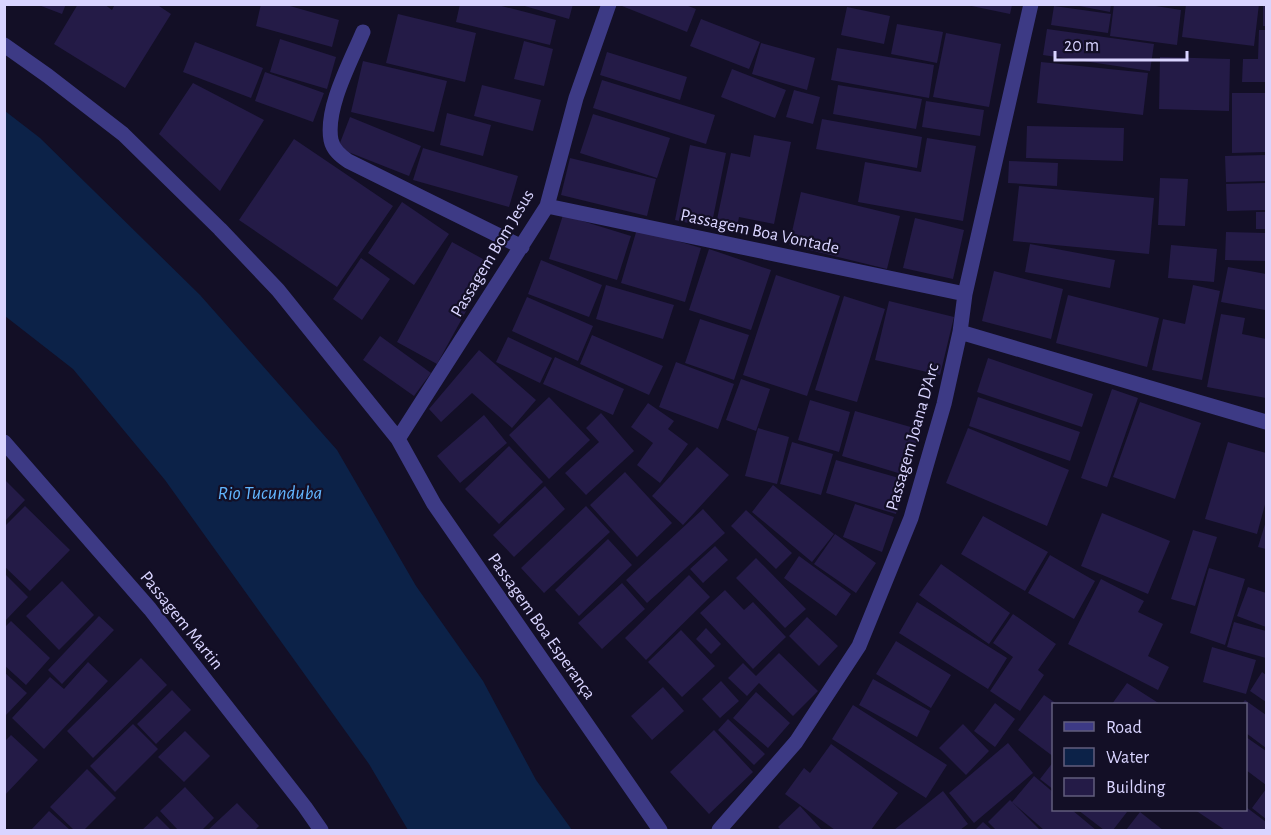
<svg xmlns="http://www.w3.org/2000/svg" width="1271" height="835" viewBox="0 0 1271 835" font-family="'Alegreya Sans',sans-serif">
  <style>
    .water { fill: #0c2248 }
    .building { fill: #241b47 }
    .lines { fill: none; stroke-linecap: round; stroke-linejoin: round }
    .minor { stroke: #3d3a85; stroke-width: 15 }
    .labels { text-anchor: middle; stroke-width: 4.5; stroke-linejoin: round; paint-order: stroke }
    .street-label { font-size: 18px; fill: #d9d4ff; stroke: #130f26 }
    .water-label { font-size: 20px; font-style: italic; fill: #62b6ff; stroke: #130f26 }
  </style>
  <rect width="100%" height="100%" fill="#130f26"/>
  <!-- water -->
  <path class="water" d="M5,111L40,138L200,295L337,450L416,586L483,681L536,780L572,830H408L369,764L165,480L73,369L5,316Z"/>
  <!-- building -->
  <path class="building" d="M36,4H66L62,14Z
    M78,4H104L112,10L115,4H156L171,14L125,88L54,44Z
    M261,4H283L339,20L332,47L256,26Z
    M460,4H494L556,20L550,45L456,22Z
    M518,4H573L569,19Z
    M617,4H683L696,9L687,32Z
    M1069,4H1111L1110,12Z
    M1114,4H1143L1181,10L1177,45L1110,36Z
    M1186,4H1259L1254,46L1182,37Z
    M1263,4H1266V26H1263Z
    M967,5H1012L1010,14Z
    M1054,6L1111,14L1108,33L1051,25Z
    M847,7L890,16L884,44L841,35Z
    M398,14L476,33L465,82L386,63Z
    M701,19L760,42L749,69L690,46Z
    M897,24L943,32L937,63L891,54Z
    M1047,29L1154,44L1150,71L1043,55Z
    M1259,30H1266V82H1242L1243,59H1258Z
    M946,33L1001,44L989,107L933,97Z
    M280,39L336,57L327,89L270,72Z
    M524,41L553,49L544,86L514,79Z
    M195,42L263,68L251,98L183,72Z
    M761,43L815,58L807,90L752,74Z
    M837,48L934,65L929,98L831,80Z
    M607,52L687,77L680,100L600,75Z
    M1160,57L1230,59L1229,111L1159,109Z
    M363,61L447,81L434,132L351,112Z
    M1041,62L1148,73L1143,115L1037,103Z
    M732,69L786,90L775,118L721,97Z
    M265,72L324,93L313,122L255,101Z
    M602,80L715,115L706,144L593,108Z
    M193,83L264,120L220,191L159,134Z
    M482,85L541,100L533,131L474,116Z
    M838,85L922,99L916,129L833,114Z
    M794,90L820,97L813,124L786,117Z
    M1232,93H1266V152L1232,153Z
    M926,101L984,110L980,136L922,127Z
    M447,113L491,125L483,156L440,145Z
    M593,114L670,138L657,178L580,153Z
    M350,117L421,146L409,176L338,148Z
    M822,119L922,137L917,168L816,149Z
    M1027,126L1124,128L1123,161L1026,158Z
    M754,135L791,142L774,224L739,217L736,233L715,229L731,153L750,157Z
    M927,138L976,146L963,221L858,202L865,162L921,172Z
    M294,139L393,206L337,287L239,220Z
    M690,145L726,153L711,228L675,220Z
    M423,148L518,176L509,207L413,180Z
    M1266,155V181L1226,182L1225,156Z
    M570,158L656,179L647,216L561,195Z
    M1009,161L1058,163L1057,186L1008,183Z
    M1160,178L1188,179L1185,226L1158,225Z
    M1266,183V210L1227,211L1226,184Z
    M1019,186L1154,198L1149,254L1013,241Z
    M801,192L900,216L887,269L789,245Z
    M402,202L449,234L414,285L368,253Z
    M1256,212H1266V229H1256Z
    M563,215L631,236L617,280L549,259Z
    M915,218L964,230L953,279L903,268Z
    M637,229L701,248L685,302L621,283Z
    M1226,232L1266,233V261L1225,260Z
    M452,242L492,264L437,364L397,342Z
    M1030,244L1115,260L1110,288L1025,272Z
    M1171,245L1217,249L1214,282L1168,278Z
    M709,249L771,270L751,330L689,310Z
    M361,258L390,279L362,320L333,299Z
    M541,260L602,285L589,317L528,294Z
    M1228,267L1266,274L1265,310L1221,302Z
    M994,271L1063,289L1051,339L982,321Z
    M776,275L840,296L807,396L743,375Z
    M606,285L674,305L663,339L596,319Z
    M1193,285L1220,291L1202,380L1152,370L1163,319L1185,324Z
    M1068,295L1159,318L1147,367L1056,343Z
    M844,296L885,309L857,402L815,390Z
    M527,297L593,326L578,361L512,331Z
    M889,301L954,317L940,375L875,360Z
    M1221,314L1245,318L1242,334L1266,339V398L1207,387Z
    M700,319L749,335L734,380L685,363Z
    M592,335L663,366L649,395L580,364Z
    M380,336L431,373L414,396L363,360Z
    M508,337L552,358L540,383L496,362Z
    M479,350L536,400L512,428L472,393L441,422L429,409Z
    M555,357L624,389L613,415L543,384Z
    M988,358L1093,394L1082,427L977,392Z
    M676,362L734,384L718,429L659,407Z
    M741,379L770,389L756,431L726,420Z
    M1112,389L1138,398L1107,487L1081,478Z
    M549,397L590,440L549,479L509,435Z
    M978,397L1080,432L1070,461L969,426Z
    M810,400L850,412L839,452L798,440Z
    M1140,402L1201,423L1175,499L1113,477Z
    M648,403L674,421L668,429L688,444L660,483L637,465L653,443L631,427Z
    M855,411L921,430L908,476L842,456Z
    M601,413L634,451L586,495L565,473L599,442L586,428Z
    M484,415L507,443L460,483L437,456Z
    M758,428L789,437L777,484L745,476Z
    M968,428L1069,470L1047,526L946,483Z
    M792,442L833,454L821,495L780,484Z
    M1228,442L1266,453V501L1257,534L1205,519Z
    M509,446L543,482L499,524L465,489Z
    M697,447L729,475L683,525L652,496Z
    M836,460L906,480L896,514L826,493Z
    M625,472L672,523L637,557L590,505Z
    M5,480L25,500L5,521Z
    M773,485L834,534L812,562L752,512Z
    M545,486L565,509L514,557L493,535Z
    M855,504L894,517L882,552L843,537Z
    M25,506L70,550L30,591L4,566V527Z
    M586,506L610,532L544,593L521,568Z
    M703,509L725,533L647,603L626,580Z
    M746,510L792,553L776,569L731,526Z
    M1102,513L1170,541L1148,594L1081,566Z
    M983,516L1048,552L1025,591L961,554Z
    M1266,521V549L1258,547Z
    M1193,530L1217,537L1195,606L1171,599Z
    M835,534L876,563L856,593L814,564Z
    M608,539L632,565L579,616L555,590Z
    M715,546L728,560L703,583L690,569Z
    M1050,555L1095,581L1074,619L1028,593Z
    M799,556L851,594L836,616L784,578Z
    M756,558L806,609L785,628L736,578Z
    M941,564L1010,613L989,644L919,595Z
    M1209,568L1245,579L1225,645L1190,633Z
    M5,574L28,597L5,621Z
    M689,575L710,597L646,660L625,638Z
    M1101,579L1144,601L1138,612L1163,624L1148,656L1169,667L1158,690L1068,644Z
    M62,581L94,615L59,650L26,616Z
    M622,583L645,609L602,649L578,623Z
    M1248,587L1266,593V627L1237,616Z
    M725,590L744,610L753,602L786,637L753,669L700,613Z
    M917,602L1007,658L988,689L899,633Z
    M1013,614L1056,644L1038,670L1044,675L1020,711L990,691L1013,657L993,643Z
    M99,616L114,630L62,684L48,670Z
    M807,617L838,646L819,666L789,636Z
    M11,621L50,658L26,685L4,665V628Z
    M1234,622L1266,631V658L1227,647Z
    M706,628L721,644L711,654L696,639Z
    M681,630L715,666L682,697L648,662Z
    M896,641L951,675L931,708L876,674Z
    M1212,647L1256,660L1246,694L1203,682Z
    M779,653L818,691L793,716L759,683L747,696L728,678L743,663L756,676Z
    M141,658L167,685L93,758L67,731Z
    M88,662L108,681L44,749L12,718L50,677L64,689Z
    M4,672L27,693L6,715L4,713Z
    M1262,672L1266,675V702L1250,691Z
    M873,679L930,711L917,737L859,705Z
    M721,681L739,701L720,718L702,699Z
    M1127,683L1160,704H1112Z
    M663,687L684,711L652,740L631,716Z
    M172,690L191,710L156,744L137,724Z
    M756,692L790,723L768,748L733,718Z
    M1044,695L1057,704H1054V757L1018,730Z
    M1245,700L1266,715V748L1246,733V704H1242Z
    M995,703L1015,719L995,747L974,731Z
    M853,705L947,765L926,798L832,739Z
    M728,719L765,754L754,765L718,730Z
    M133,724L158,749L115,792L90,766Z
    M963,724L989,751L966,775L939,748Z
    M714,730L753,772L709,814L670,772Z
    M185,731L210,756L184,782L158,757Z
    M11,735L38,760L4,796V742Z
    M1246,737L1266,751V785L1246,770Z
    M1008,743L1033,773L974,823L949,793Z
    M831,744L898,793L871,830H835L785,794L804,768L810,773Z
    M1054,761V790L1040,779Z
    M87,769L116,798L84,830H74L50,807Z
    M1034,776L1054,793V810H1072L1096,830H1044L1012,802Z
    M185,787L214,818L202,830H178L160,811Z
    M1266,789V819L1252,808Z
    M943,791L968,824L960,830H894Z
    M1010,800L1040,830H996L988,822Z
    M237,803L259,826L255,830H208Z
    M800,806L822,830H781L778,827Z
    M1246,807L1266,822V830H1225L1195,810H1246Z
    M1078,810H1124L1127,812L1113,830H1104Z
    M49,811L70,830H31Z
    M1140,812L1163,830H1126Z
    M157,816L171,830H142Z
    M983,822L992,830H975Z"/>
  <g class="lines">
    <!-- minor -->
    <path class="minor" d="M363,32C351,61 325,108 331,140C333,150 341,156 348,161L522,247
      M4,45L48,76L123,134L220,229L278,290L398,439L434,504L660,830
      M547,206L965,294
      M960,332L1266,422
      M398,439L547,206L576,98L609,4
      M4,442L150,609L305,807L321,830
      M719,830L796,742L859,646L911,518L944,404L960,332L965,294L1031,4"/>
  </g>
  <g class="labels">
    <!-- street labels -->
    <g class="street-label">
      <text transform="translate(760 231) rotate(12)" y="6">Passagem Boa Vontade</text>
      <text transform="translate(492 253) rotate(-59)" y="6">Passagem Bom Jesus</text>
      <text transform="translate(912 437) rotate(-74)" y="6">Passagem Joana D’Arc</text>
      <text transform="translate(182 620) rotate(51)" y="6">Passagem Martin</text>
      <text transform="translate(542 626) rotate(55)" y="6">Passagem Boa Esperança</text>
    </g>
    <!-- water labels -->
    <g class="water-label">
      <text x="270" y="499">Rio Tucunduba</text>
    </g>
  </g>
  <!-- border -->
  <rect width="1271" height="835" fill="none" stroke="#d9d4ff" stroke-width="12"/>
  <!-- legend -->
  <rect x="1052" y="703" width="195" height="108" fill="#130f26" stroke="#625e7d" stroke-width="1.5"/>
  <rect x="1064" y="722" width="30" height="9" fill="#3d3a85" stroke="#625e7d" stroke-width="1.5"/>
  <text x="1106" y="733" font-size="18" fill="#d9d4ff">Road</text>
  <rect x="1064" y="748" width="30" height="18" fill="#0c2248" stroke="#625e7d" stroke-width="1.5"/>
  <text x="1106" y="763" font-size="18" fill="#d9d4ff">Water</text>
  <rect x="1064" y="778" width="30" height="18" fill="#241b47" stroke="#625e7d" stroke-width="1.5"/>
  <text x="1106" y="793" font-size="18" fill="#d9d4ff">Building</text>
  <!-- scale -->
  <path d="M1055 51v9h132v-9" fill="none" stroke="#d9d4ff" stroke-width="3"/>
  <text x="1064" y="51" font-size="18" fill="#d9d4ff" stroke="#130f26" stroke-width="4.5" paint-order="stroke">20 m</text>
</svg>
